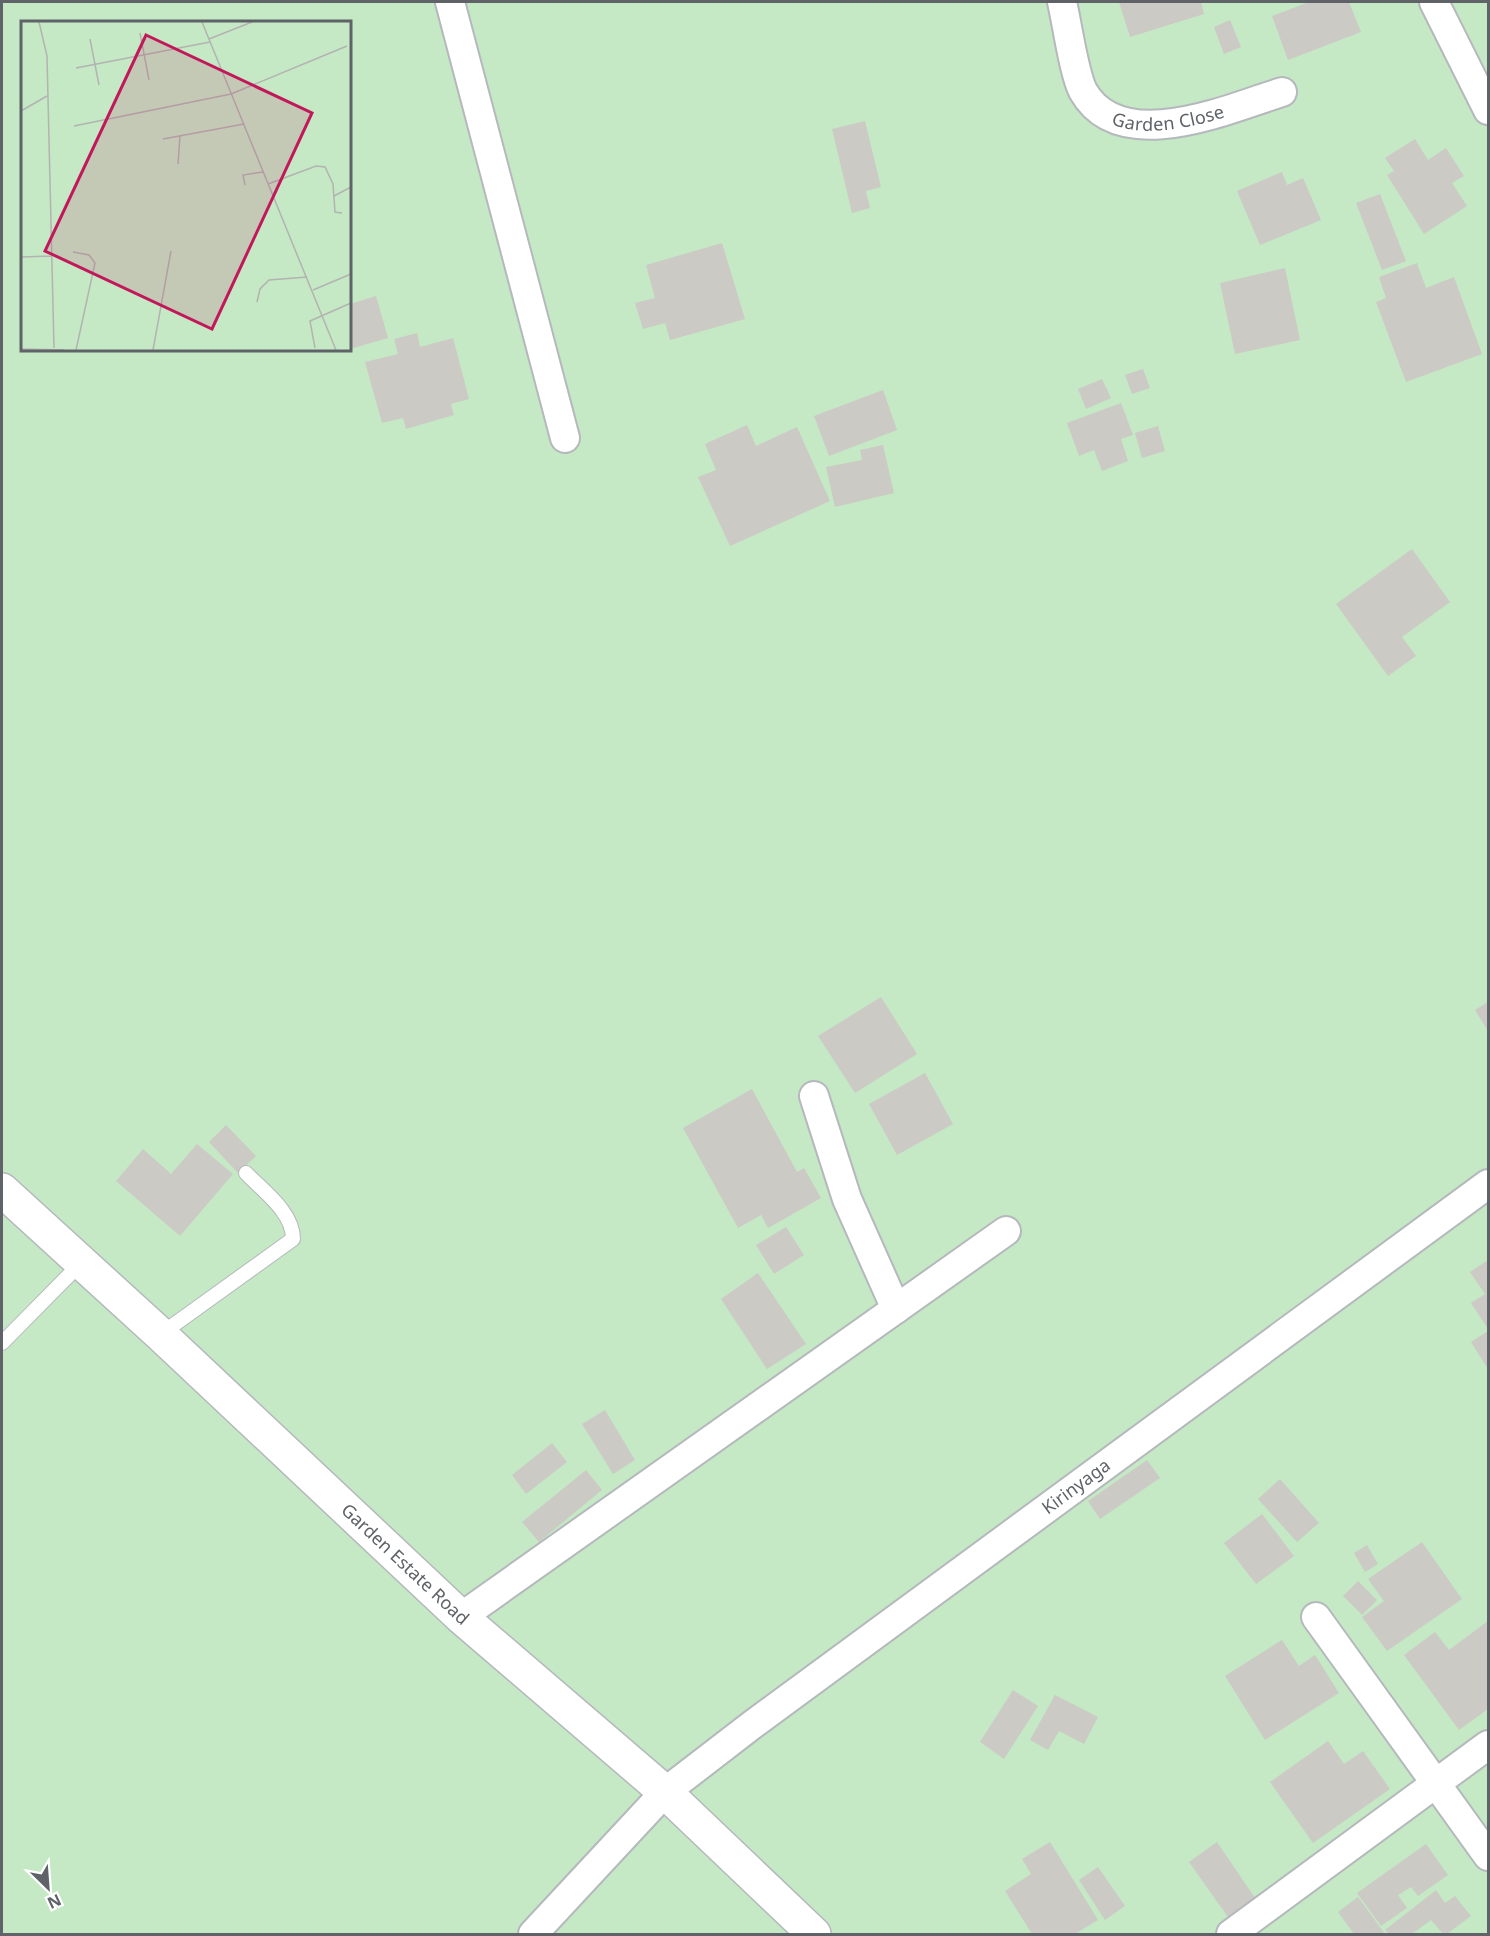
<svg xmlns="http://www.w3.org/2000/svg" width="1490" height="1936" viewBox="0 0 1490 1936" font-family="'Noto Sans',sans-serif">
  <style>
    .green { fill: #c5e8c5; fill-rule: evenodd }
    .building { fill: #cccac5 }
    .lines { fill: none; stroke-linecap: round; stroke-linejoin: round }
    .service-casing { stroke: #b5b8bc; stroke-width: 16 }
    .minor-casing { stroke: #b5b8bc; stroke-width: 32 }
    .tertiary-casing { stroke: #b5b8bc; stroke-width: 36 }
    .service { stroke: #fff; stroke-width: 14 }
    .minor { stroke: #fff; stroke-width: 28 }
    .tertiary { stroke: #fff; stroke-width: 33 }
    .labels { text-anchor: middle; stroke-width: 6; stroke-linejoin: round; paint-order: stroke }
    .street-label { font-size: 18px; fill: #5f6368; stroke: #fff }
    .inset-road { fill: none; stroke: #b3b3b1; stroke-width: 1.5 }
    .view { fill: #c2185b; fill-opacity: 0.15; stroke: #c2185b; stroke-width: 3 }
    .inset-edge { fill: none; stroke: #5f6368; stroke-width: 3 }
  </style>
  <rect width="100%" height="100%" fill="#f1efe8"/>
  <!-- green -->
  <path class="green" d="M2,2H1488V1934H2ZM22,22H350V350H22Z"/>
  <!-- building -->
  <path class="building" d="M1119,2H1201L1204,14L1130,37Z
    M1309,2H1349L1361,32L1288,60L1272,16Z
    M1230,20L1241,47L1224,54L1214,27Z
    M865,121L881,187L866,191L870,208L852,213L832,129Z
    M1415,139L1428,160L1446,148L1464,176L1452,183L1467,206L1424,234L1387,175L1394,171L1385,158Z
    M1282,172L1287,185L1303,178L1321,220L1260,245L1237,191Z
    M1380,194L1406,261L1382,270L1356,203Z
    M722,243L745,319L670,340L665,323L643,329L635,303L655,298L646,265Z
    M1417,263L1426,288L1454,277L1482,354L1406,382L1376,302L1386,298L1379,277Z
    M1285,268L1300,340L1235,354L1220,283Z
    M376,296L388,338L350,349V304Z
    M417,333L420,347L453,338L469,399L451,404L454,415L406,429L403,418L382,423L365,362L398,354L394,339Z
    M1143,369L1150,388L1132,394L1125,375Z
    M1102,379L1111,398L1086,409L1078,389Z
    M883,390L897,430L829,456L814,416Z
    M1121,403L1133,435L1121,439L1128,461L1102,471L1094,450L1079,456L1067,423Z
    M747,425L756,446L797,427L830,501L730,546L698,477L716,470L705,444Z
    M1158,426L1165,451L1142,458L1135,433Z
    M883,445L894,493L835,507L826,467L862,460L860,450Z
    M1412,549L1450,602L1402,637L1416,656L1388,676L1336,604Z
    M881,997L917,1054L855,1093L818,1036Z
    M1488,1002V1031L1475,1010Z
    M925,1073L953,1124L897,1155L869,1104Z
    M752,1089L797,1172L804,1168L821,1198L768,1228L761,1215L738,1228L683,1128Z
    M226,1125L256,1156L238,1173L209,1142Z
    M197,1144L233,1174L180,1236L116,1181L143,1149L171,1174Z
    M786,1227L804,1255L774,1274L756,1245Z
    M1488,1260V1329L1471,1303L1485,1294L1470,1272Z
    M758,1273L806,1344L767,1369L721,1299Z
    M1488,1331V1369L1471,1342Z
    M605,1410L635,1460L613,1474L582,1424Z
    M552,1443L567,1462L526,1494L512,1475Z
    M1147,1460L1160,1478L1100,1519L1088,1501Z
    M586,1470L602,1490L539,1542L522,1522Z
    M1280,1479L1319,1523L1297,1542L1258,1499Z
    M1262,1514L1294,1556L1256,1584L1224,1543Z
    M1422,1542L1462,1599L1387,1651L1362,1617L1384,1601L1368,1579Z
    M1367,1545L1378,1564L1365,1572L1354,1553Z
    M1358,1581L1377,1600L1362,1615L1343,1596Z
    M1488,1621V1709L1459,1730L1404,1655L1435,1632L1449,1650Z
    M1282,1640L1299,1666L1315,1655L1339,1693L1265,1740L1225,1676Z
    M1013,1690L1038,1706L1004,1759L980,1742Z
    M1055,1695L1098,1717L1084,1744L1059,1731L1048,1750L1030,1740Z
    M1328,1741L1344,1764L1363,1751L1390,1789L1313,1843L1270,1782Z
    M1050,1842L1098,1920L1075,1934H1032L1005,1891L1031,1874L1022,1859Z
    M1217,1842L1255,1898L1228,1917L1189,1862Z
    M1426,1844L1448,1875L1418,1896L1411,1887L1398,1895L1407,1908L1381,1926L1357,1893Z
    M1098,1867L1125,1906L1105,1920L1079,1880Z
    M1436,1890L1445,1903L1455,1896L1471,1916L1447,1934H1443L1431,1920L1412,1934H1389L1385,1930Z
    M1358,1897L1385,1934H1354L1338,1912Z"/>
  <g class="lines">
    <!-- service casing -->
    <g class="service-casing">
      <path id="service" d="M161,1334L293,1239C293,1212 264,1192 246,1173
        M2,1343L81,1263"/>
    </g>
    <!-- minor casing -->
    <g class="minor-casing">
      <g id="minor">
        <path d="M450,2L565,438"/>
        <path id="s1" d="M1062,2C1067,23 1074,74 1083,91C1120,157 1228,109 1282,92"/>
        <path d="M1434,2L1488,110"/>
        <path d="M814,1096L847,1199L896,1309"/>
        <path d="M461,1617L1006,1231"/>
        <path d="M1316,1617L1488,1856"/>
        <path id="s2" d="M533,1934L665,1792L752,1725L1488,1184"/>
        <path d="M1231,1934L1488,1745"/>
      </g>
    </g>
    <!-- tertiary casing -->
    <g class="tertiary-casing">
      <g id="tertiary">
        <path id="s3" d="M2,1190L161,1335L461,1617L665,1792L814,1934"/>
      </g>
    </g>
    <!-- service -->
    <use href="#service" class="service"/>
    <!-- minor -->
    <use href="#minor" class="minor"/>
    <!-- tertiary -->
    <use href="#tertiary" class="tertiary"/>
  </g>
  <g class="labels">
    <!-- street labels -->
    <g class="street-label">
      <text dy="6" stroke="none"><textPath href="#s1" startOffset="189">Garden Close</textPath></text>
      <text dy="6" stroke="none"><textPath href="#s2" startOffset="706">Kirinyaga</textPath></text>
      <text dy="6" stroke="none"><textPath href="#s3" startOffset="550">Garden Estate Road</textPath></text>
    </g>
  </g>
  <!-- overview -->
  <g transform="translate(21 21)">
    <rect width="330" height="330" fill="#f1efe8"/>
    <path d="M0,1H330V329H0Z" fill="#c5e8c5"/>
    <path class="inset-road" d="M18,1L26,35L33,327M181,1L315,329M119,12L128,59M69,18L78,64M188,18L231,1M55,47L189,21M0,90L26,75M53,105L210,73L326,25M142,118L223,103M157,143L159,115M247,163L295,145L304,146L312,163L314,191L321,192M224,164L222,154L242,151M313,175L330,166M52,231L68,234L74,242L55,329M0,236L31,235M292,269L330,253M236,281L239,268L248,259L286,256M294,327L289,300L330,282M0,328L43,329M132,329L150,230"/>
    <path class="view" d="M125,14L291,92L191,308L24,230Z"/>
    <rect width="330" height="330" class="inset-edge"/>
  </g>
  <!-- border -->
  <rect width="1490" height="1936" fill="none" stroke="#5f6368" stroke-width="6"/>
  <!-- north arrow -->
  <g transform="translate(48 1888) rotate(155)" stroke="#ffffff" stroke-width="4.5" paint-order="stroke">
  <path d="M0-4.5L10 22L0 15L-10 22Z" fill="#5f6368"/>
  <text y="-9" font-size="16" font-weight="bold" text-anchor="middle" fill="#5f6368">N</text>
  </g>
</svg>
